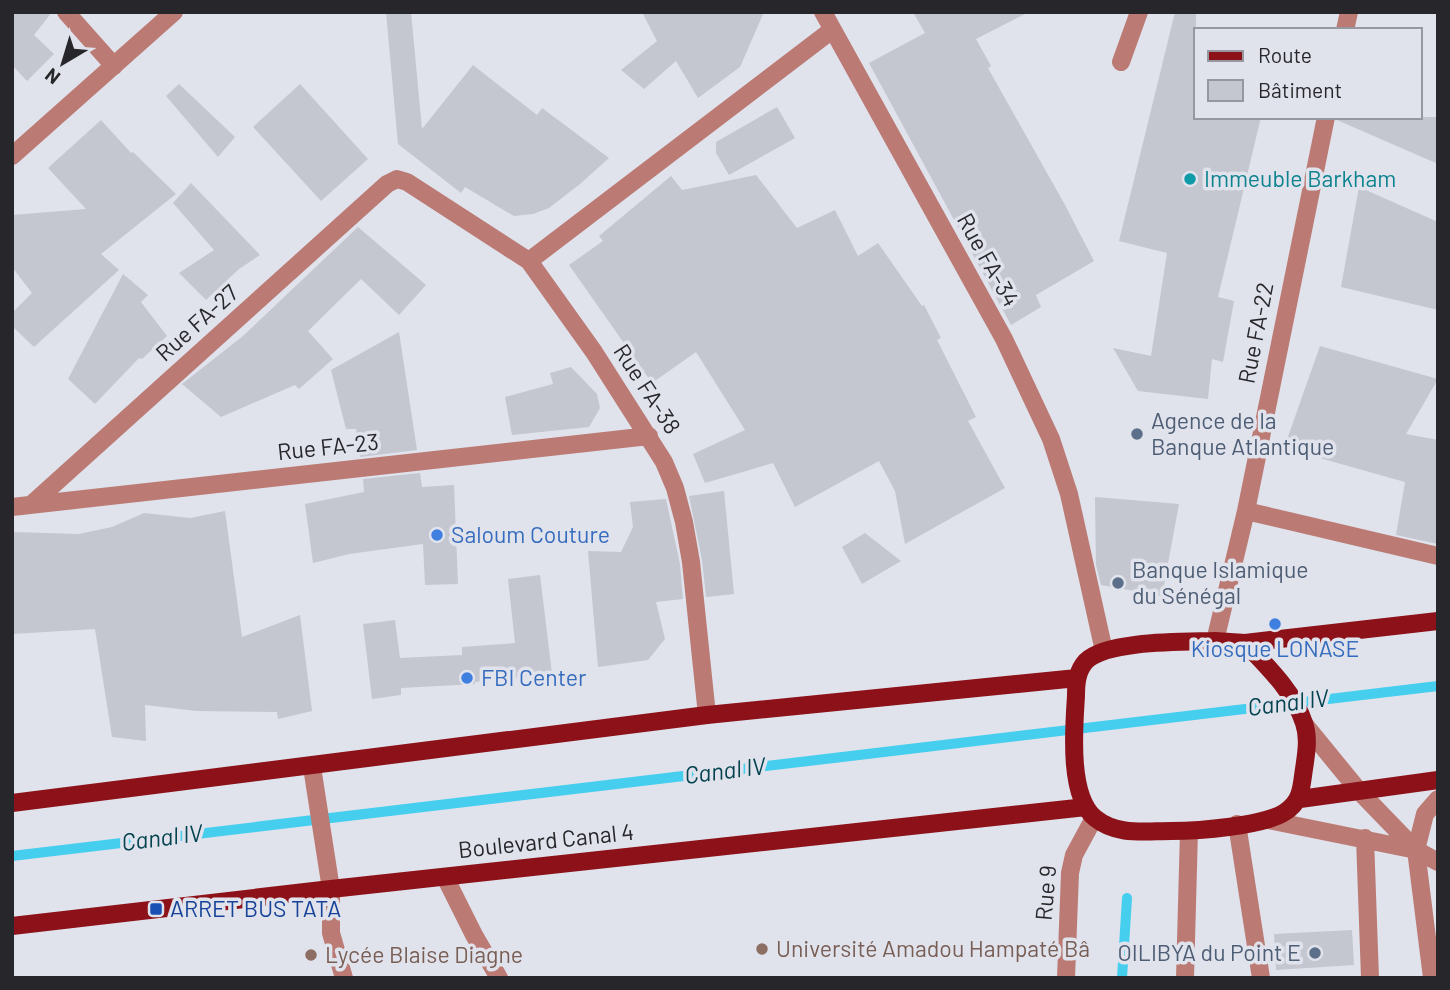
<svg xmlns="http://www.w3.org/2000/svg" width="1450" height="990" viewBox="0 0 1450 990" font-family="Barlow,sans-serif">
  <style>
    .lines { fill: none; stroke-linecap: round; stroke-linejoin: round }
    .stream { stroke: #45ceee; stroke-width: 10 }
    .building { fill: #c4c6d0 }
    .minor { stroke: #bb7b74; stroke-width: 18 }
    .major { stroke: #8c1118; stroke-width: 18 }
    .culture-dot { fill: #0f9aa8; stroke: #e0e2ec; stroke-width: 2.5 }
    .service-dot { fill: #5c6f8a; stroke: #e0e2ec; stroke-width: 2.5 }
    .shop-dot { fill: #3f7fe0; stroke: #e0e2ec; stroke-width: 2.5 }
    .transit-dot { fill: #1a4fb4; stroke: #e0e2ec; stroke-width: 2.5 }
    .education-dot { fill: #8d6e63; stroke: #e0e2ec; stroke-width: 2.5 }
    .labels { text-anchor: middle; stroke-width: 7; stroke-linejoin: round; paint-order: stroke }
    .culture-label { font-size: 23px; fill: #0d838f; stroke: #e0e2ec; text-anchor: start }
    .street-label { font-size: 23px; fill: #27272b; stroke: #e0e2ec }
    .service-label { font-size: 23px; fill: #4e5e75; stroke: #e0e2ec; text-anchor: start }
    .shop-label { font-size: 23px; fill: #366cbe; stroke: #e0e2ec; text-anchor: start }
    .transit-label { font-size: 23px; fill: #164399; stroke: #e0e2ec; text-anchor: start }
    .education-label { font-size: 23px; fill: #785e54; stroke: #e0e2ec; text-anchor: start }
    .water-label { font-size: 24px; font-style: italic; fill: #034350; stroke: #e0e2ec }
  </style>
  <rect width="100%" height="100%" fill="#e0e2ec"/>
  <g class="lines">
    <!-- stream -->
    <path class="stream" d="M12,856L1438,686
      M1122,978L1127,898"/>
  </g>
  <!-- building -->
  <path class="building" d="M12,12H52L34,35L54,54L27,81L12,65Z
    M386,12H411L422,129L473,65L537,115L542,108L609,158L580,184L549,208L533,214L514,216L465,187L461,193L398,144Z
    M642,12H764L740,67L698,98L676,61L644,89L621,70L657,41Z
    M913,12H1029L976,39L991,66L988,68L1065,205L1094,261L1036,295L1041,307L1011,325L869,63L925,33Z
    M1175,12H1196V117H1261L1218,297L1234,301L1223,362L1212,359L1208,399L1138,391L1113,348L1151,356L1167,253L1119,241Z
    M179,84L235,137L218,157L166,96Z
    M300,84L368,159L321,201L253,127Z
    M777,107L795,138L729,175L716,153V142Z
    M1337,117H1438V164L1337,120Z
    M101,120L131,153L133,152L176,194L101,254L119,270L34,347L12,326V313L32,293L12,267V215L86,209L48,168Z
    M756,175L797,228L835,210L858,256L878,243L922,306L924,305L941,338L937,340L976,417L968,421L1005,488L905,544L895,491L879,461L795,507L773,463L705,483L693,454L745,430L696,352L652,383L569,265L603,241L599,236L671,176L682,190Z
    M191,183L260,255L239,269L206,300L179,273L214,250L173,203Z
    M1359,187L1438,222V310L1341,287Z
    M358,227L426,285L399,315L361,279L308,331L333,359L299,389L295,385L221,417L182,384L243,336Z
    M123,274L148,295L141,302L167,336L142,359L139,358L95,404L68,379Z
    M399,332L417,450L360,457L356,429H346L331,370Z
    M1320,346L1438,379L1406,434L1438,440V544L1396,535L1405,482L1284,448Z
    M571,367L597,394L600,408L589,427L512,435L505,397L553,384L550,373Z
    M420,473L422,487L454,485L458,584L425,585L423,544L349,554L313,563L305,504L364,492L363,479Z
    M724,491L734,594L706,597L702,560L689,496Z
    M1095,497L1179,504L1162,596L1101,585L1096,565Z
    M666,499L680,564L683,599L656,602L665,639L648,660L598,667L588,551L621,552L633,527L630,502Z
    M225,511L242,637L300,615L312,711L278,719L277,712L197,711L145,705L146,741L112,737L95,629L12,634V532L79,534L112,527L144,513L190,518Z
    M865,533L901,561L862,584L842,547Z
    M540,575L552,674L475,682V684L401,688V695L372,699L363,624L395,620L400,658L462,655V647L515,643L508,579Z
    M1352,930L1354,965L1276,970L1274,934Z"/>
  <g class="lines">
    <!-- minor -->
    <path class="minor" d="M66,12L114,66
      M823,12L1004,339L1051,439L1069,494L1104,651
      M1345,30L1349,12
      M1121,62L1139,12
      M12,156L174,12
      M529,261L832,30
      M32,504L387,184L397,179L407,182L529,261L594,352L664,462L675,488L684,522L691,562L707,715
      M12,507L649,436
      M1246,511L1438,556
      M1215,641L1246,511L1326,117
      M1305,725L1359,791L1416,850
      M312,767L331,889V933L344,978
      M1268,820L1416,850L1438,862
      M1237,824L1261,978
      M1365,838L1370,978
      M445,877L474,935L499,978
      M1066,978L1070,873L1074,855L1094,818
      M1185,978L1189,831
      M1432,978L1416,850L1425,814L1438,799"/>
    <!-- major -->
    <path class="major" d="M1215,641L1245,643C1267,666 1294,692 1304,723C1310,740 1305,760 1303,776C1301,792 1299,803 1285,812C1265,826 1197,831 1171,831C1145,831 1117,836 1095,818C1068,796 1074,727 1076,696C1076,683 1077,671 1086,661C1107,640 1186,642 1215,641Z
      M1245,643L1438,621
      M1300,799L1438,780
      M12,803L707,715L1077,678
      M12,926L331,889L1086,807"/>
  </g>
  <!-- markers -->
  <circle class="culture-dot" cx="1190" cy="179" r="7"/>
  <g class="service-dot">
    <circle cx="1137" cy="434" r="7"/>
    <circle cx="1118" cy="583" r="7"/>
    <circle cx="1315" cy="953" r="7"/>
  </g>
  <g class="shop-dot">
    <circle cx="437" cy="535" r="7"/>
    <circle cx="1275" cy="624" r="7"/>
    <circle cx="467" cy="678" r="7"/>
  </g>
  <rect class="transit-dot" x="149" y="902" width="14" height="14" rx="3.5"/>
  <g class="education-dot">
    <circle cx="762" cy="949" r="7"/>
    <circle cx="311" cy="955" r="7"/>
  </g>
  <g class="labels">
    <!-- culture labels -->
    <g class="culture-label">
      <text x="1204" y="187">Immeuble Barkham</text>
    </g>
    <!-- street labels -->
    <g class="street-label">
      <text transform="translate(988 260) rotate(61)" y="8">Rue FA-34</text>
      <text transform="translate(197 323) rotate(-42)" y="8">Rue FA-27</text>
      <text transform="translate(1256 333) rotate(-79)" y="8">Rue FA-22</text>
      <text transform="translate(647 389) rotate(57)" y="8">Rue FA-38</text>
      <text transform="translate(328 447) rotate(-6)" y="8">Rue FA-23</text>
      <text transform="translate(546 841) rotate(-6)" y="8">Boulevard Canal 4</text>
      <text transform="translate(1046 893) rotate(-85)" y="8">Rue 9</text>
    </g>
    <!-- service labels -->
    <g class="service-label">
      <text x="1151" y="429">Agence de la<tspan x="1151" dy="26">Banque Atlantique</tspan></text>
      <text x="1132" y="578">Banque Islamique<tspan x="1132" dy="26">du Sénégal</tspan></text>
      <text x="1301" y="961" text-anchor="end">OILIBYA du Point E</text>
    </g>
    <!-- shop labels -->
    <g class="shop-label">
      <text x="451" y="543">Saloum Couture</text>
      <text x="1275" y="657" text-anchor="middle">Kiosque LONASE</text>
      <text x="481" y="686">FBI Center</text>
    </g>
    <!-- transit labels -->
    <g class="transit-label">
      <text x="170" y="917">ARRET BUS TATA</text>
    </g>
    <!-- education labels -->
    <g class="education-label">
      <text x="776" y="957">Université Amadou Hampaté Bâ</text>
      <text x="325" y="963">Lycée Blaise Diagne</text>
    </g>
    <!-- water labels -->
    <g class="water-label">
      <text transform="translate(1288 703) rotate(-7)" y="8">Canal IV</text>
      <text transform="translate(725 771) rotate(-7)" y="8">Canal IV</text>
      <text transform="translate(162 838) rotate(-7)" y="8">Canal IV</text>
    </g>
  </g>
  <!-- border -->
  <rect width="1450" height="990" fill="none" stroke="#27272b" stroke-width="28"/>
  <!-- legend -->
  <rect x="1194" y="28" width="228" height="91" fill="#e0e2ec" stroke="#96979f" stroke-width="2"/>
  <rect x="1208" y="51" width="35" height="10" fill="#8c1118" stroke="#96979f" stroke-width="2"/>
  <text x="1258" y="63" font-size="21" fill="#27272b">Route</text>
  <rect x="1208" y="80" width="35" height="21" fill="#c4c6d0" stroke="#96979f" stroke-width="2"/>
  <text x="1258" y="98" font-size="21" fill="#27272b">Bâtiment</text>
  <!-- north arrow -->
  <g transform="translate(63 63) rotate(218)" stroke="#e0e2ec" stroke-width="5" paint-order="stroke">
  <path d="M0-5L12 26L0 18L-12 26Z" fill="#27272b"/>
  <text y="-10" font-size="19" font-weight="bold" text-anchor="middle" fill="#27272b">N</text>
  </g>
</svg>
